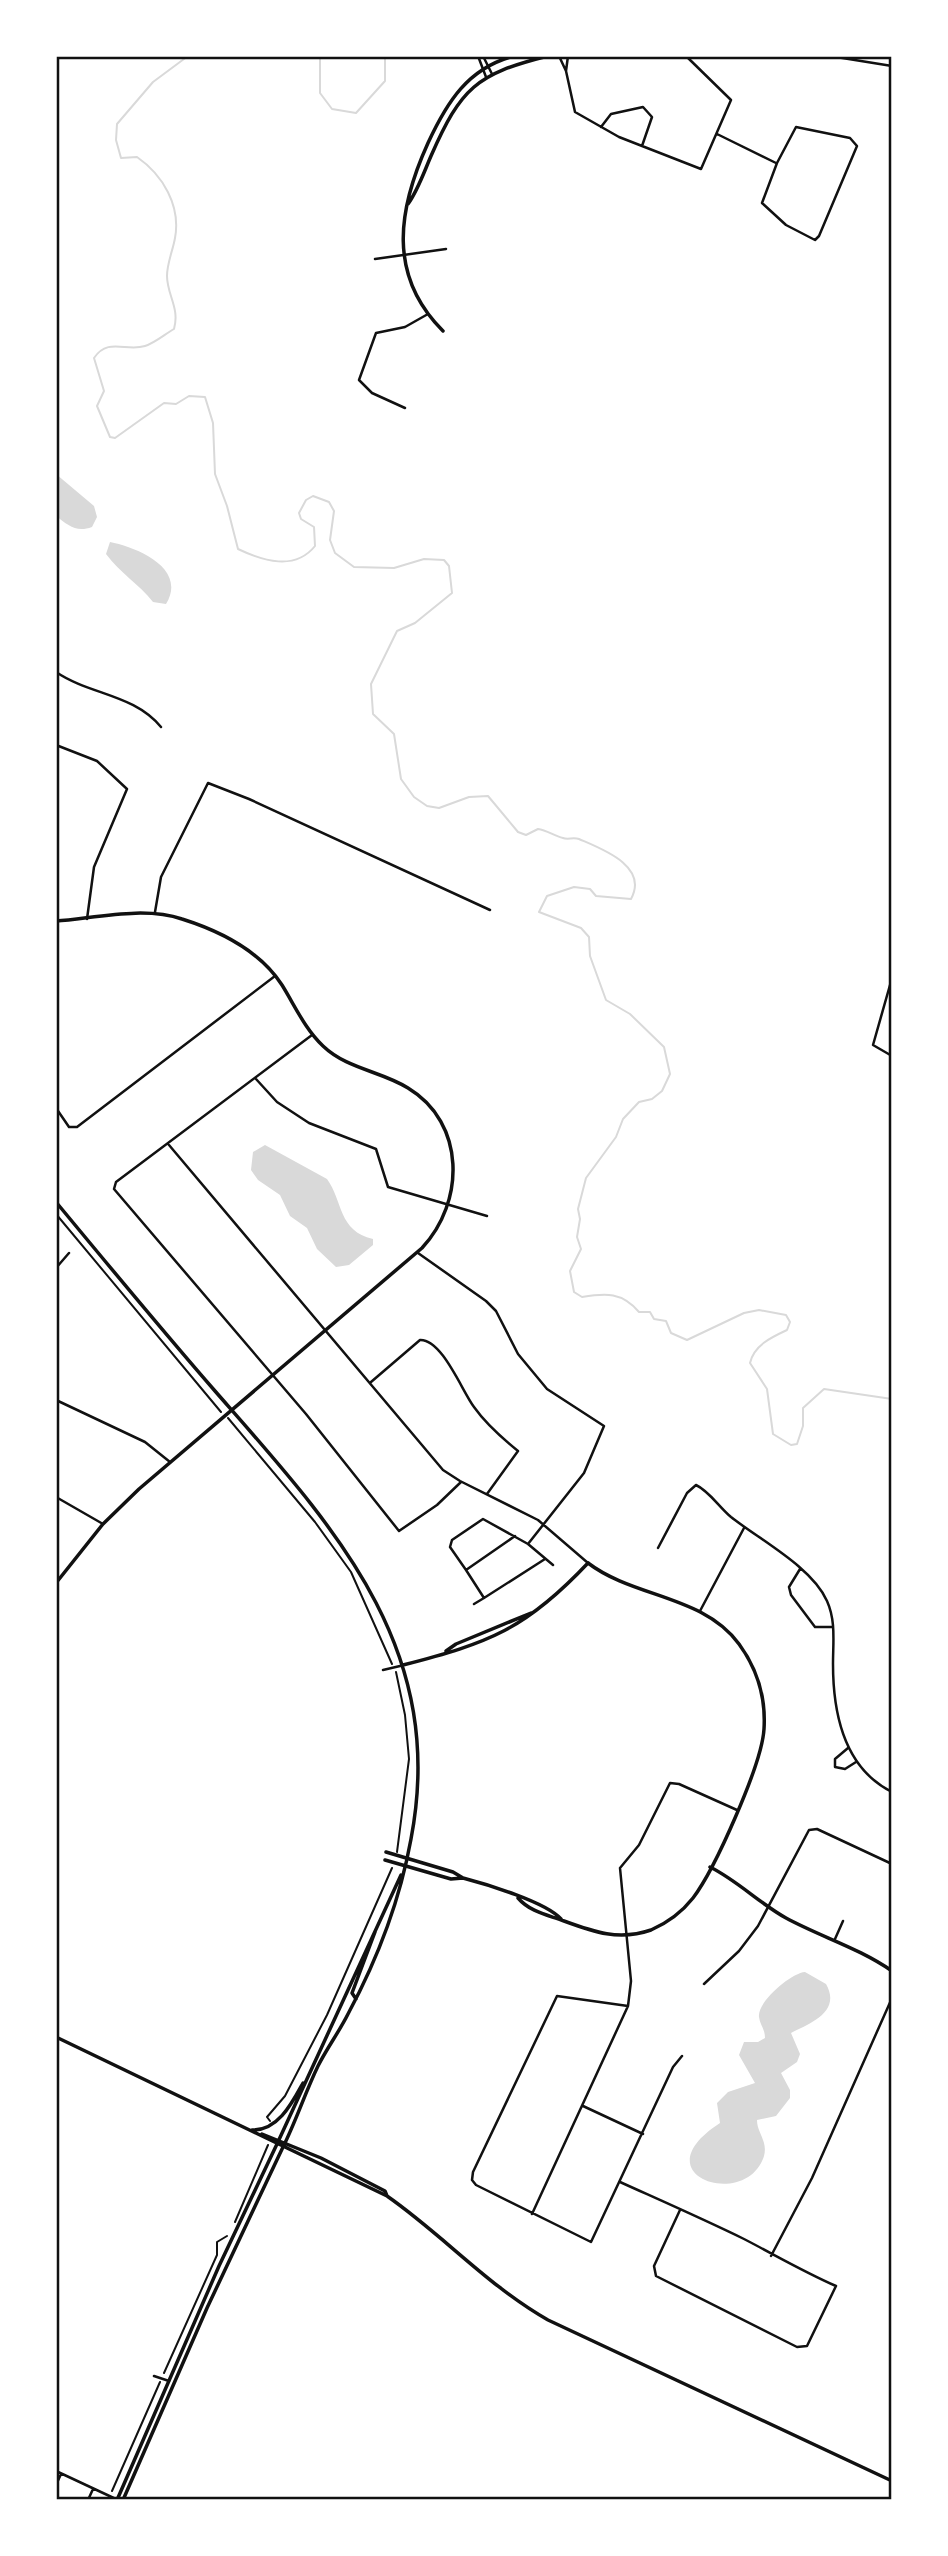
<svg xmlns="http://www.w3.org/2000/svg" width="948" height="2556" viewBox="0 0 948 2556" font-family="'Sofia Sans Condensed',sans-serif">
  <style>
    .water { fill: #d9d9d9 }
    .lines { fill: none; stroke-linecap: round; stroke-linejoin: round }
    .stream { stroke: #d9d9d9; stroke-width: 2 }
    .path { stroke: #111; stroke-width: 2 }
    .minor { stroke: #111; stroke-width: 2.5 }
    .tertiary { stroke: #111; stroke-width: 3.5 }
    .secondary { stroke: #111; stroke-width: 3.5 }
    .neatline { fill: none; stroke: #111; stroke-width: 2.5 }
  </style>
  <rect width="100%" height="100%" fill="#fff"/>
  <!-- water -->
  <path class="water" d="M56,474L94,506L97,517L92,527C76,533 68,525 56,516Z
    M110,542C136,547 188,568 166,604L153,602C139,584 120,573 106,554Z
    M265,1145L327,1179C343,1201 338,1231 373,1239V1245L349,1265L336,1267L317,1249L307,1228L290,1216L280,1195L258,1180L251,1170L253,1152Z
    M805,1972L826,1984C842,2012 809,2024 791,2033L800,2054L797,2062L781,2073L790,2090V2098L776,2116L757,2120C757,2133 768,2141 764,2156C747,2211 638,2176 720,2123L717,2103L728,2092L755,2083L739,2055L744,2042H758L765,2038C765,2029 760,2025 759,2017C757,2002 791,1973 805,1972Z"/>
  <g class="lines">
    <!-- stream -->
    <path class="stream" d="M188,56L153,82L117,124L116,140L121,158L137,157C163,175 181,206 175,238C173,250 167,263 167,276C167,295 180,308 174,329C165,334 155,343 145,346C126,352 108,337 94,358L104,391L97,406L110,437L115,438L164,403L176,404L189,396L205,397L213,423L215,474L227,506L238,549C263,561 295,571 315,546L314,527L301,519L299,513L306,500L313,496L329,502L334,511L330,540L335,553L354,567L394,568L424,559L444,560L449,566L452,593L415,623L397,631L371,684L373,714L394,734L401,779L414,797L427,806L439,808L469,797L488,796L518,832L526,835L538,829C547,830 554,836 563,838C568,840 573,837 579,839C602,849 649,866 631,899L596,896L590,889L574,887L547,896L539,912L581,928L589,937L590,956L606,1000L630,1014L664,1047L670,1074L662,1091L652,1099L639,1102L623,1119L616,1137L586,1178L578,1209L580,1219L577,1237L581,1249L570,1271L574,1292L582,1297C606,1293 622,1292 639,1312H650L654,1319L666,1321L671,1333L687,1340L744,1313L759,1310L786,1315L790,1322L787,1330C772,1337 754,1345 750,1363L767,1389L773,1434L791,1445L797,1444L803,1426V1408L824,1389L892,1399
      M320,56V93L332,109L356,113L385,81V56"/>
    <!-- path -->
    <path class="path" d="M56,1214L221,1412
      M228,1418L315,1522L351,1572L392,1664
      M396,1672L405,1715L409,1759L397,1852
      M270,2121L267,2117L285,2096L327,2015L392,1868
      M235,2222L268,2145
      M164,2373L217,2255V2242L227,2236
      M112,2491L160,2382"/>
    <!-- minor -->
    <path class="minor" d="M478,56L486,77
      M483,56L492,74
      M559,56L566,71L575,112L619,137L701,169L731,100L686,56
      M830,56L892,66
      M566,71L568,56
      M601,127L611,114L643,107L652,117L642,146
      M796,127L850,138L857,146L819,236L815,240L786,225L762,203L777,163Z
      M717,134L776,163
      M375,259L446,249
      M405,408L372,393L359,380L376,333L405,327L428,314
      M56,672C90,695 134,694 161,727
      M56,745L97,761L127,789L94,867L87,919
      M155,912L161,877L208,783L249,799L490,910
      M892,978L873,1045L892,1056
      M312,1035L116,1182L114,1189L306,1414L399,1531L437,1505L461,1482
      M256,1079L277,1102L309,1123L376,1149L388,1187L487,1216
      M56,1108L69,1127H77L275,976
      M169,1145L443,1470L460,1481L538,1520L588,1563
      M418,1253L486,1301L496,1311L518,1354L547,1389L604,1426L584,1473L528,1544L483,1519L452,1540L450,1547L466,1570
      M56,1268L69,1253
      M371,1382L420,1340C442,1339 462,1391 474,1407C486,1424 502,1438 518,1451L487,1494
      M56,1400L145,1442L170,1462
      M56,1497L103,1524
      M515,1536L466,1570L484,1598L545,1559
      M528,1544L553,1565
      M658,1548L687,1493L696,1485C709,1491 719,1507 731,1517C760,1540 812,1567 827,1601C836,1621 833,1642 833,1664C833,1713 844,1768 892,1792
      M800,1569L789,1587L791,1595L815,1627H833
      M474,1604L484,1598
      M700,1611L744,1528
      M383,1670L400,1666
      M848,1748L835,1759V1767L845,1769L856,1762
      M835,1939L843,1921
      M704,1984L739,1951L758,1926L809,1830L817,1829L892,1864
      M628,2006L557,1996L473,2172L472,2180L476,2185L591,2242L673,2067L682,2056
      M583,2106L643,2134
      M620,2182C662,2201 703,2219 744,2239C775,2255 804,2272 836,2286L807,2346L797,2347L656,2276L654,2266L680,2210
      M532,2214L628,2006L631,1981L620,1868L639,1845L670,1783L679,1784L737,1810
      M771,2256L812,2178L892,1998
      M154,2376L169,2381
      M56,2471L118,2500
      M56,2485L61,2474
      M88,2500L93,2489"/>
    <!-- tertiary -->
    <path class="tertiary" d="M408,204C418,190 424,172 431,156C461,88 476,74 548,56
      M443,331C387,275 398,209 428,143C447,102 468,68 514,56
      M56,921C95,918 144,906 182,919C220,931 260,951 282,985C295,1006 305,1029 323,1046C347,1069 381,1071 408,1088C466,1123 465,1202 422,1248L139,1489L103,1524L56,1583
      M385,1860L451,1879L463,1878L453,1872L386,1852
      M710,1867C738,1881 759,1903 786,1918C821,1937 859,1948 892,1971
      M463,1878C486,1884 546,1902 561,1919
      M518,1898C530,1912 548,1915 564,1921C594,1932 619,1941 651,1930C667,1923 682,1912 693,1898C715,1869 762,1764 764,1729C766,1697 758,1670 739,1644C703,1595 634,1598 588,1563
      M117,2500L219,2266L277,2144
      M123,2500L207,2308L283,2147"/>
    <!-- secondary -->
    <path class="secondary" d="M56,1202C109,1266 161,1329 215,1391C332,1525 448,1646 411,1839C400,1900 377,1960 348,2014C339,2032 327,2048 318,2066C305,2093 296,2121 283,2147
      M446,1651L456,1644L531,1613
      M403,1665C489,1643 526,1629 588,1563
      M356,1999L352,1993L375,1932
      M56,2037L387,2196C443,2235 488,2286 548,2320L892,2481
      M252,2130C278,2131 292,2103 303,2083
      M262,2134L321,2158L385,2191L387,2196
      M277,2144L401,1875"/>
  </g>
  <!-- border -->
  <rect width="948" height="2556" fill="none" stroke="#ffffff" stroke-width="116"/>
  <rect x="58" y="58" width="832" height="2440" class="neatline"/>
</svg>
